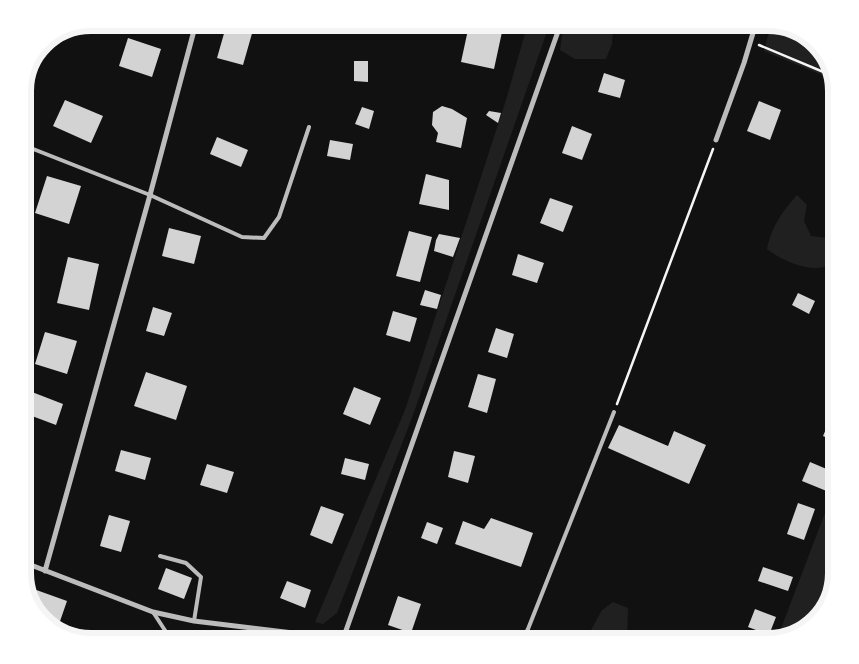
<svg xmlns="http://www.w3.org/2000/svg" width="859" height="664" viewBox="0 0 859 664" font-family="'Noto Serif',serif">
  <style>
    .green { fill: #202020 }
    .building { fill: #d3d3d3 }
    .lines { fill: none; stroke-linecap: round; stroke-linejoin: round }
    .path { stroke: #f5f5f5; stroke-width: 2.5 }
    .service { stroke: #bcbcbc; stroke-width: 4 }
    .minor { stroke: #bcbcbc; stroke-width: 5 }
    .rim { fill: none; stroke: #f5f5f5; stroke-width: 6 }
  </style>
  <rect width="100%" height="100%" fill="#111"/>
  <!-- green -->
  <path class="green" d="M310,23H360V28L345,33L319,31Z
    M528,23H550L413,415L337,613L323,624L315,622L405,410L506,100Z
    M564,23H616L613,29L612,44L606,59H575L560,50Z
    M771,24L810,37L829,61L834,80L764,51Z
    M797,195L807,205L804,221L811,236L836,239V261C819,277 783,262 767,249C771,227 782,212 797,195Z
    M836,484V559L809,625L798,635L777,639Z
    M613,602L628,608L627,641H585L602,610Z"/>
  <!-- building -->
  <path class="building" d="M227,23H255L243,65L217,58Z
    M700,23H727L723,34L699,25Z
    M469,25L502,32L494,69L461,62Z
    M128,38L161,49L152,77L119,66Z
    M354,61H368V82L354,81Z
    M604,73L625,80L620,98L598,92Z
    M65,100L103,116L91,143L53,126Z
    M759,101L781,110L770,140L747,131Z
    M442,106L452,109L467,118L461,148L436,142L438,133L432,125L433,112Z
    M362,107L374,111L369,129L355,124Z
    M489,111L501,113L498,123L486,115Z
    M572,126L592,134L582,160L562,153Z
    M217,137L248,150L241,167L210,154Z
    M330,140L353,144L350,160L327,156Z
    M426,174L449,180V210L419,204Z
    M47,176L81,186L69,224L35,213Z
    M550,198L573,206L563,232L540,223Z
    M169,228L201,236L194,264L162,256Z
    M409,231L432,237L420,282L396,276Z
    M439,234L460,238L453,257L434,251L436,240Z
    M518,254L544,263L537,283L512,275Z
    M68,257L99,264L89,310L57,303Z
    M425,290L441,295L437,309L420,305Z
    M798,293L815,301L809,314L792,305Z
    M153,307L172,313L164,336L146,331Z
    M393,311L417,318L410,342L386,335Z
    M496,328L514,334L507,358L488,352Z
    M45,332L77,341L67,374L35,364Z
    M146,372L187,386L176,420L134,406Z
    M478,374L496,379L487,413L468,407Z
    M354,387L381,398L370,425L343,414Z
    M32,392L63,404L56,425L24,413Z
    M835,408L836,409V442L823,436Z
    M619,425L668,446L674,431L706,445L689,484L608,448Z
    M121,450L151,458L145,480L115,471Z
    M454,451L475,456L468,483L448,477Z
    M345,458L369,464L365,480L341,474Z
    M810,462L836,473L829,492L802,481Z
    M207,464L234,472L227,493L200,485Z
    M23,469L32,473L23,499Z
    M798,503L815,509L804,540L787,534Z
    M321,506L344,514L332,544L310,535Z
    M109,515L130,521L121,552L100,546Z
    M491,518L533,533L521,567L455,544L463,521L484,529Z
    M427,522L443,528L437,544L421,538Z
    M763,567L793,577L788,591L758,581Z
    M166,568L192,578L184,599L158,589Z
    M287,581L311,590L305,608L280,598Z
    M28,587L67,601L57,630L49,627Z
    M398,596L421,604L411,633L388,625Z
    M755,609L776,617L769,635L748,627Z
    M181,633L188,634L187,641H179Z"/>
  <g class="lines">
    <!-- path -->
    <path class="path" d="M759,45L833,76
      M617,404L713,149"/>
    <!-- service -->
    <path class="service" d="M23,145L150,195L242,237L264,238L279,217L309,127
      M160,556L186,563L201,577L194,621
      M153,612L168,635L169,641
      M522,641L528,629L614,412"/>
    <!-- minor -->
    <path class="minor" d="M716,140L744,63L756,23
      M23,562L153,612L194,621L343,639L350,641
      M45,571L150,195L196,23
      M819,617L831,590
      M343,639L561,23"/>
  </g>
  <!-- crop -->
  <path d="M0 0H859V664H0ZM91 31H768A60 60 0 0 1 828 91V573A60 60 0 0 1 768 633H91A60 60 0 0 1 31 573V91A60 60 0 0 1 91 31Z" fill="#fff" fill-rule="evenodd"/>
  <path class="rim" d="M91 31H768A60 60 0 0 1 828 91V573A60 60 0 0 1 768 633H91A60 60 0 0 1 31 573V91A60 60 0 0 1 91 31Z"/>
</svg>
